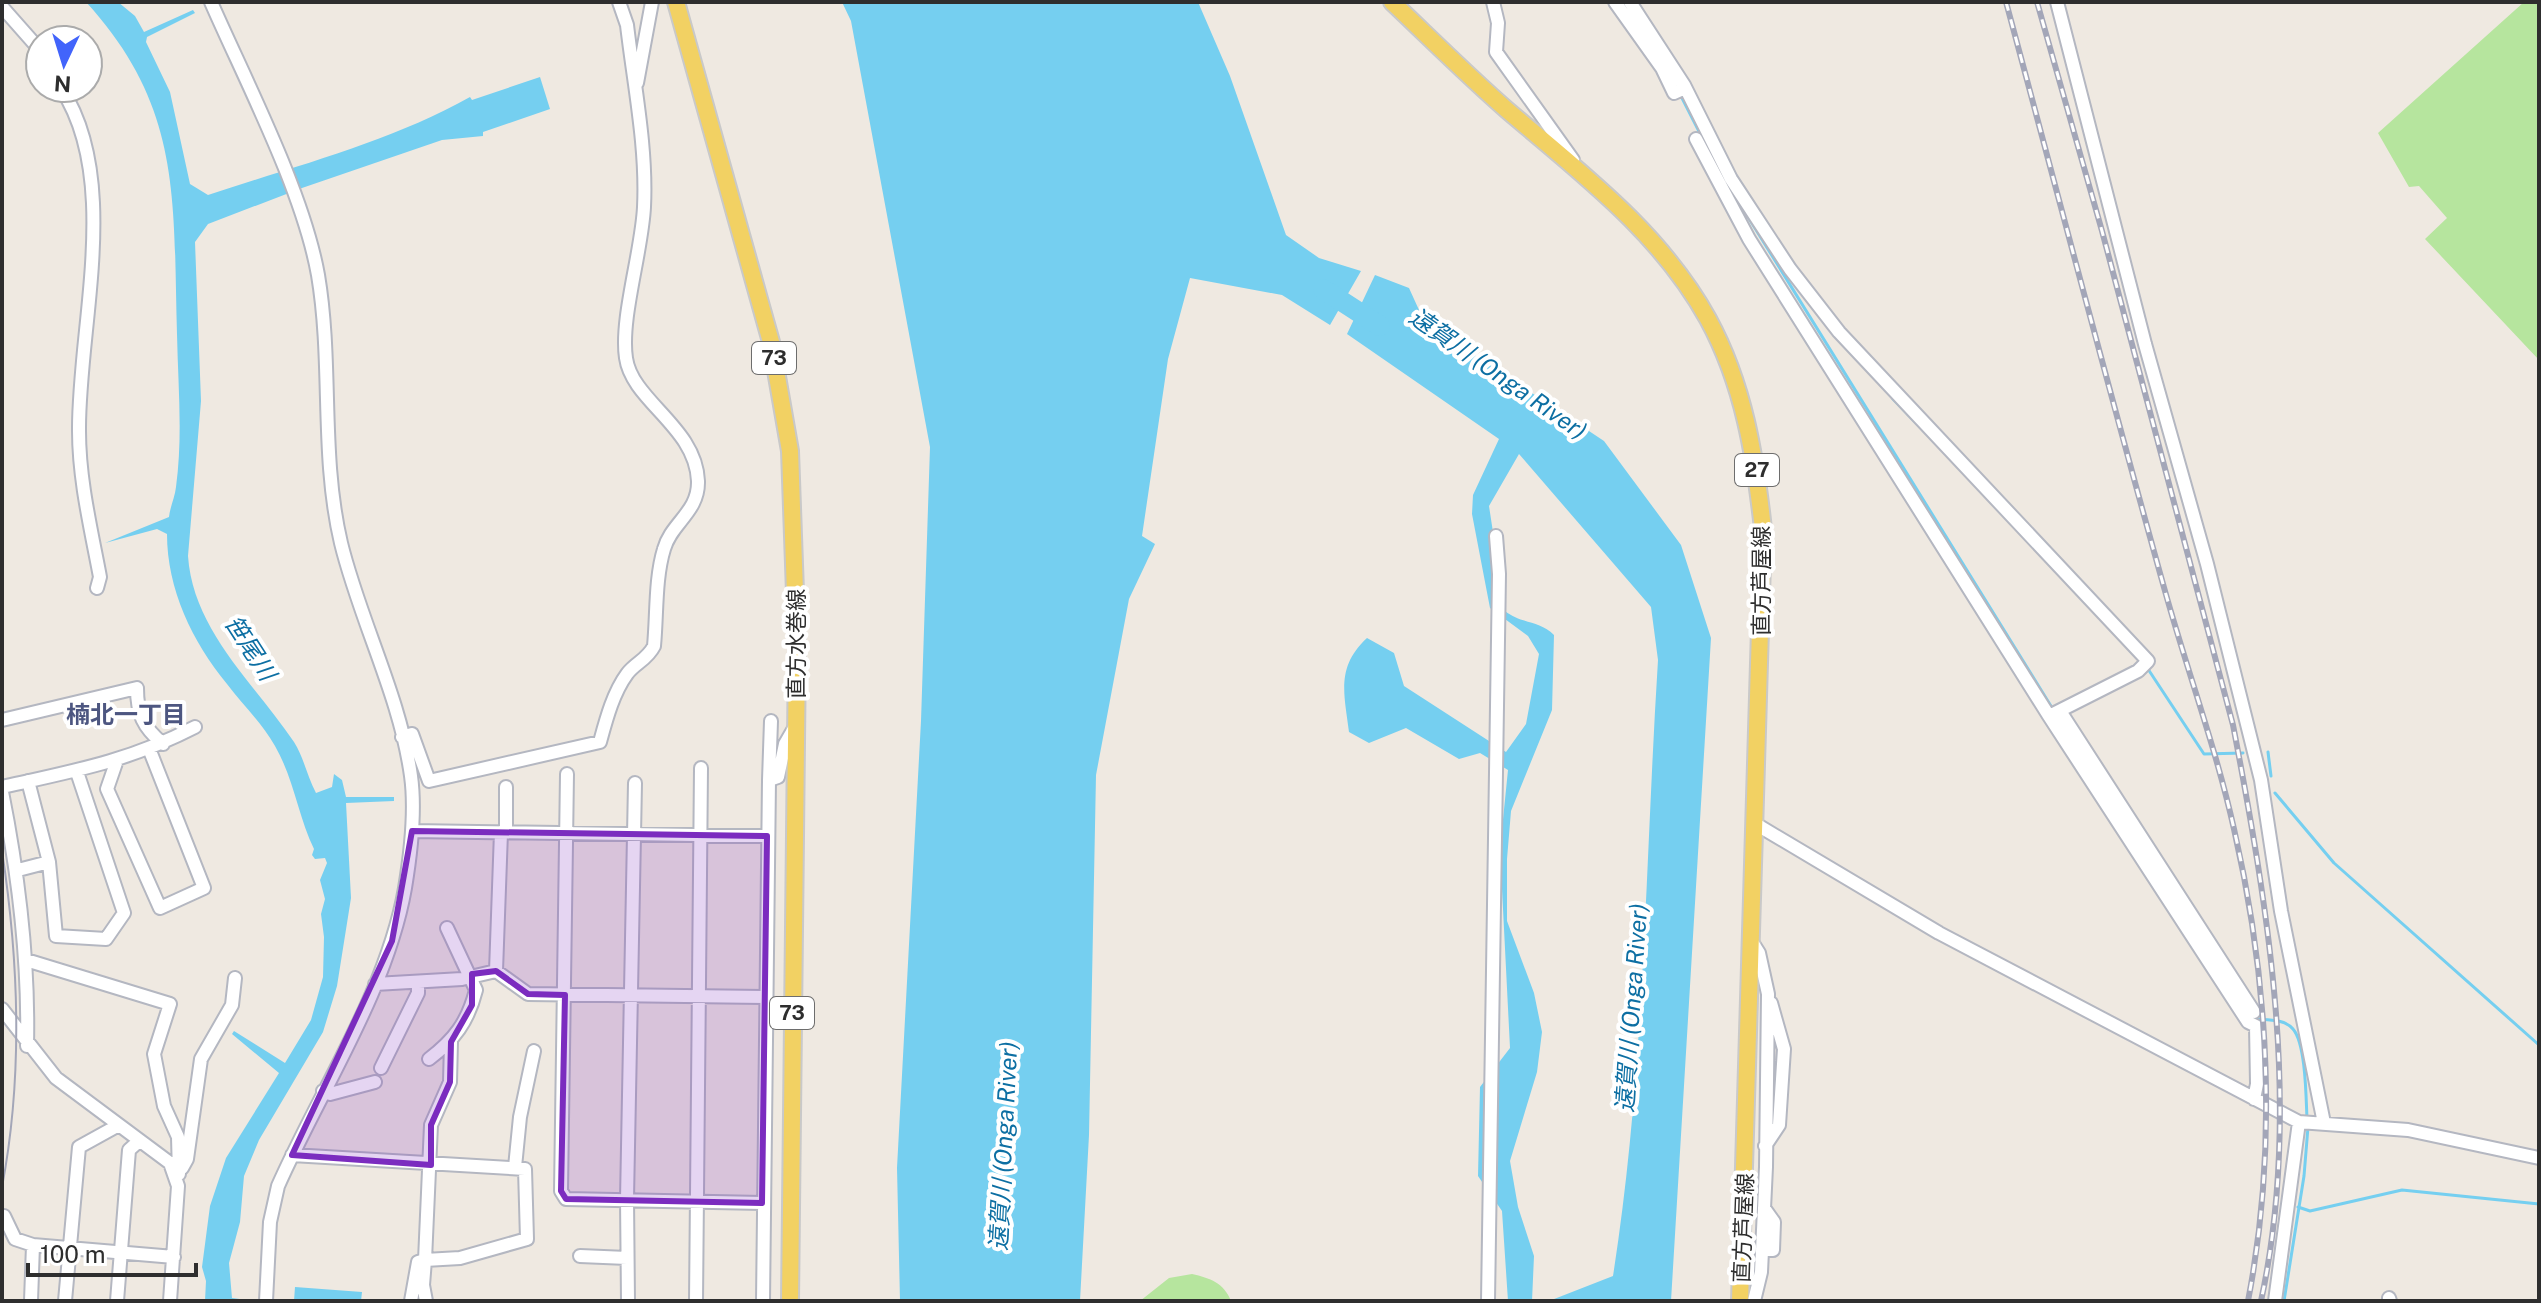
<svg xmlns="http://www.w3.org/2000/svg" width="2541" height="1303" viewBox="0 0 2541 1303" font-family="'Public Sans','Noto Sans JP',sans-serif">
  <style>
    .green { fill: #b6e59e }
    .water { fill: #75cff0 }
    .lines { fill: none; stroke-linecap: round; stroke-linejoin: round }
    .stream { stroke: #75cff0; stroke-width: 3 }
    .river { stroke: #75cff0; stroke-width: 20 }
    .minor-casing { stroke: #b4b7c1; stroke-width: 16 }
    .major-casing { stroke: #c9c9c9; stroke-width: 20 }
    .minor { stroke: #fff; stroke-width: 12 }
    .major { stroke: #f2d163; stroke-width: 16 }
    .tram { stroke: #a3a6b8; stroke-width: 2 }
    .rail-casing { stroke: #a3a6b8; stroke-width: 6 }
    .rail { stroke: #fff; stroke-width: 3; stroke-dasharray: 9; stroke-linecap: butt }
    .marked { fill: #7b2cbf; fill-opacity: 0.2; stroke: #7b2cbf; stroke-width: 6; stroke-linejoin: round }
    .labels { text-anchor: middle; stroke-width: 8; stroke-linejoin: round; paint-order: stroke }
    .shield { fill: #fff; stroke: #6d6d6d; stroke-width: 2 }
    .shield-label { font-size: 20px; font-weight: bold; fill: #2e2e2e }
    .street-label { font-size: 22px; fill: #2e2e2e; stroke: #fff }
    .water-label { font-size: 24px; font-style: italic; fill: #0d6fa3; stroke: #fff }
    .neighbourhood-label { font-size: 24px; font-weight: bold; fill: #4d5680; stroke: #fff }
  </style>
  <rect width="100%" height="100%" fill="#efe9e1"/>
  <!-- green -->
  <path class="green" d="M2524,2H2539V360L2425,239L2447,218L2419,186L2409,187L2378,133Z
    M1192,1274C1210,1278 1224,1283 1231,1301H1140L1169,1278Z"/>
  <!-- water -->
  <path class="water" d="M86,2H118L135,16L144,32L193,10L195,13L147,37L146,42L170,92L190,184L208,195C295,166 390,142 470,97L472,100L540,77L550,109L483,132V136L442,140L302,188L208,224L195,242L201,401L188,556C193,630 254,683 294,742C304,758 307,776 316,793L332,787L334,774L342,780L346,797H394V801L346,803L351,898L337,986L323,1032L259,1140L244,1176L240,1222L229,1263L232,1298L255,1301H205L206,1281L202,1267L210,1206L226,1158L279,1073L232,1034L234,1031L285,1063L311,1020L323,977L324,937L321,914L325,899L320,880L327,863L325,858L315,859L312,855L314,849C298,816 294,779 275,746C262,723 243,705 227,684C192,641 167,589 167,534L157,529L105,543L169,517C170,507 175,497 176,487C183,436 178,385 177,334C173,201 183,108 86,2Z
    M842,2H1198L1230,76L1286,235L1319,258L1361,271L1330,325L1282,295L1190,278L1168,359L1142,536L1155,544L1129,599L1096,775L1089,1135L1080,1301H900L897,1168L921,721L930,447L851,21Z
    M1375,275L1409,288L1424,321L1604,441L1681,545L1711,638L1671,1301H1549L1613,1276C1645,1073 1645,865 1658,660L1651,607L1519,454L1489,506L1505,611C1521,624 1539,620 1554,635L1552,710L1511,811L1507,859V921L1534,993L1542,1032L1537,1072L1510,1161L1518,1207L1534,1256L1532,1301H1508L1502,1211L1478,1176L1480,1087L1510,1048L1500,849L1508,770L1480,753L1459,759L1406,728L1369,743L1349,732C1344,693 1336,667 1367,638L1394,653L1404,686L1506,752L1526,724L1539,654L1528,636L1490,608L1472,514L1473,495L1499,439L1347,334Z
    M295,1287L362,1292L361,1301H294Z"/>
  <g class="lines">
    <!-- stream -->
    <path class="stream" d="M1681,96L1710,153
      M1732,191L2054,711
      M1893,399L1943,451
      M2126,646L2137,658
      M2146,666L2204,754L2243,753
      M2268,752L2271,776
      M2275,793L2334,863L2539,1045
      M2253,1015L2256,1019C2268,1020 2285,1019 2293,1029C2306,1044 2306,1099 2307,1119
      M2298,1207L2310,1211L2402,1190L2539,1204
      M2284,1301L2304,1176L2308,1127"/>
    <!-- river -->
    <path class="river" d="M1323,289L1380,326"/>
    <!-- minor casing -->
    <g class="minor-casing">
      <path id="minor" d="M211,2C246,82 303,191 318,275C333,364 320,454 341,543C360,621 400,696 411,776C416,812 411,852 405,888C387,991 320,1091 278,1186L270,1222L266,1301
        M1493,2L1498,23L1496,52L1573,160
        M1615,2L1662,68L1674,93L1685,88
        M1630,2L1684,85L1731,179L1790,269L1839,332L2148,661L2138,671L2053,714
        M2057,2L2145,344L2207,564L2261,780L2281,911L2324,1123
        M2,7L40,50
        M637,83L652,2
        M61,88C122,181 78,327 79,431C79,480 91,529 100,577L97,588
        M1696,139L1749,239L2049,716L2248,1022L2256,1026L2257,1084L2254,1099
        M2060,711L2254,1012
        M2,720L137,688C137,714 143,727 163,744
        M402,737L412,734L429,781L600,742C606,720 613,693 627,674C635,663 647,660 654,646C657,615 655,578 664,549C671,523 699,512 698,481C696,427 632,401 626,358C620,319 642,251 644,207C647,147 634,85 627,25L619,2
        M117,760L107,789L160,908L204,888L150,751
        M567,774L561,1191L566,1199L762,1203
        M769,780L771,721
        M28,781L49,862L56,936L106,939L124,913L77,772
        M2,787C74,771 129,761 195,727
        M506,787V832
        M2,792C19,877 29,960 27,1046
        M1754,823L1939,933L2299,1122L2408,1130L2539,1158
        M412,831L767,836
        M18,870L49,862
        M1752,942L1759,953L1768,994L1766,1167L1761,1272L1754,1301
        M26,960L170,1004L154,1054L164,1106L178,1137L179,1174
        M496,971L501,832
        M375,984L462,979L496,971L528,994L764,997
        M2,1009L56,1078L170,1163L178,1186L170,1301
        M429,1059C454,1040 468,1022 476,990L447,928
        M381,1068L418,993V982
        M323,1091L330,1094L375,1082
        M1765,1146L1779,1125L1784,1049L1771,1003
        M292,1155L525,1169L527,1239L460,1258L425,1260L423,1285L426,1301
        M515,1167L520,1117L534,1051
        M182,1168L187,1159L201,1059L232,1005L235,978
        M4,1216L15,1239L33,1245
        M1762,1249L1773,1250L1774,1222L1764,1208
        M580,1256L627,1258
        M2389,1298L2390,1301
        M31,1301L33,1245L174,1257
        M65,1301L79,1147L117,1126
        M117,1301L129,1150L139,1141
        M411,1301L418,1262L425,1260L431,1125L450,1082L451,1042
        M628,1301L627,1199L635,783
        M696,1301L701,768
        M763,1301L769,780L778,777L785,744L796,725
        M1488,1301L1499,574L1496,536
        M2275,1301L2299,1122"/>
    </g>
    <!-- major casing -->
    <g class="major-casing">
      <path id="major" d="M676,2L771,342L790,451L797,649L790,1301
        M1392,2C1430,38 1467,75 1507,110C1581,173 1660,232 1708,319C1744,385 1755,456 1763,529L1740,1301"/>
    </g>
    <!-- minor -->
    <use href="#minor" class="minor"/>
    <!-- major -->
    <use href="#major" class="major"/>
    <!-- tram -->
    <path class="tram" d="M2,851C19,962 23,1077 2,1187"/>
    <!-- rail casing -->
    <g class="rail-casing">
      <path id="rail" d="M2006,2C2059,198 2110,395 2165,591C2187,670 2216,748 2234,829C2269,982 2278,1146 2248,1301
        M2037,2L2102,231L2233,725C2269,913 2302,1111 2261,1301"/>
    </g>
    <!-- rail -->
    <use href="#rail" class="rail"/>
  </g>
  <!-- marked area -->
  <path class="marked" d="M412,831L767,836L762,1203L566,1199L561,1191L565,995L528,994L496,971L472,974V1005L451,1042L450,1082L431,1125V1165L292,1155L392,941Z"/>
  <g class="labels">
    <!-- shield labels -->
    <g class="shield">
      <rect x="752" y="342" width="44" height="32" rx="6"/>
      <rect x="1735" y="454" width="44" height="32" rx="6"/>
      <rect x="770" y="997" width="44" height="32" rx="6"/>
    </g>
    <g class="shield-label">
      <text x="774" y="365">73</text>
      <text x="1757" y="477">27</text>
      <text x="792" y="1020">73</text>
    </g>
    <!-- street labels -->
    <g class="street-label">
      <text transform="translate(1761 581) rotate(-90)" y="8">直方芦屋線</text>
      <text transform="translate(796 644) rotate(-90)" y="8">直方水巻線</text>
      <text transform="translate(1743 1228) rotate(-88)" y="8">直方芦屋線</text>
    </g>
    <!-- water labels -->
    <g class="water-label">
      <text transform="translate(1498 374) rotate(35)" y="8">遠賀川 (Onga River)</text>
      <text transform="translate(250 648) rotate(57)" y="8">笹尾川</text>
      <text transform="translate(1632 1008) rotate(-86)" y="8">遠賀川 (Onga River)</text>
      <text transform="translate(1004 1146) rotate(-87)" y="8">遠賀川 (Onga River)</text>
    </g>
    <!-- neighbourhood labels -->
    <g class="neighbourhood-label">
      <text x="126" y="723">楠北一丁目</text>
    </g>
  </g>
  <!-- border -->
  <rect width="2541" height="1303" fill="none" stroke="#2e2e2e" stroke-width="8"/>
  <!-- north arrow -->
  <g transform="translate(64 64) rotate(184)"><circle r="38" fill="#ffffff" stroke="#ababab" stroke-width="2"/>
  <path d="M0-6L14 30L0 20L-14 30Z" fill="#4264fb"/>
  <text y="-12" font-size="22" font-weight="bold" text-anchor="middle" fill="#2e2e2e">N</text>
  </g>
  <!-- scale -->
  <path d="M28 1263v12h168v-12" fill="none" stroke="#2e2e2e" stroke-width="4"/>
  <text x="40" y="1263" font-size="24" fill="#2e2e2e" stroke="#ffffff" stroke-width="6" paint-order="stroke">100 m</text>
</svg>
